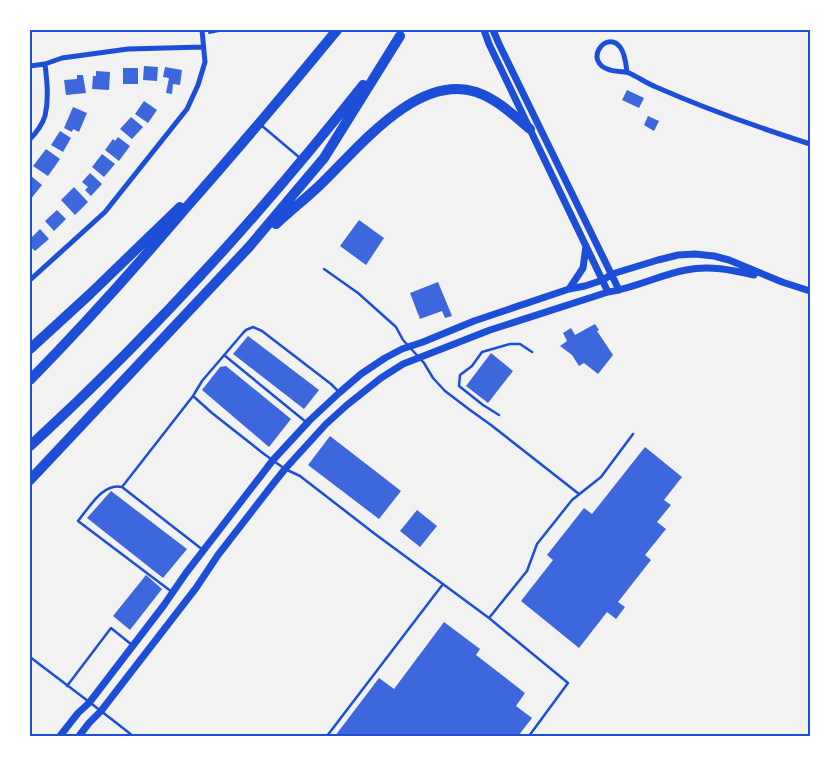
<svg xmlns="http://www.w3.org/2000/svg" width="840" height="766" viewBox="0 0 840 766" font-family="'PT Sans Narrow',sans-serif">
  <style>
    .building { fill: #3d67dc }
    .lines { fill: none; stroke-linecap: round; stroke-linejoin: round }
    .path { stroke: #1d4ed8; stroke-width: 2 }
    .service { stroke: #1d4ed8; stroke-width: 2.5 }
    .minor { stroke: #1d4ed8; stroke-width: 5 }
    .tertiary { stroke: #1d4ed8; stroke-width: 7 }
    .motorway { stroke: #1d4ed8; stroke-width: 10 }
    .neatline { fill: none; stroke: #1d4ed8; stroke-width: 2 }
  </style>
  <rect width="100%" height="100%" fill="#f2f2f2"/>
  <!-- building -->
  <path class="building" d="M144,66L158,67L157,81L143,80Z
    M165,67L182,70L180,85L173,84L172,94L166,93L169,78L163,77Z
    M123,68H138V84H123Z
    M96,71L110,72L109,90L92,89L93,76H96Z
    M77,75H83L86,93L66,95L64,80L77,79Z
    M627,90L644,98L639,108L622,100Z
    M144,101L157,110L148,123L135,114Z
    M73,107L87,113L79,132L73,129L72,132L64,128Z
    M648,116L659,121L654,131L644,125Z
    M131,117L143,127L132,139L120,129Z
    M60,131L71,138L63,152L51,145Z
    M118,137L130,146L119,161L105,150L113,139L115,141Z
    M46,149L60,159L48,176L33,166Z
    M102,154L115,164L104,177L92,167Z
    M90,173L102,184L91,196L85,190L88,187L82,182Z
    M30,175L42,185L30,200Z
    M74,187L88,202L75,215L61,200Z
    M57,210L66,219L54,231L45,221Z
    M359,220L384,238L366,265L340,246Z
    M40,229L49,239L35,251L30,246V239Z
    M438,282L452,316L445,318L442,311L420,319L410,293Z
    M595,324L599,330L597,331L613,355L598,374L584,363L579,366L572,355L560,346L567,341L563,333L571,328L575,335Z
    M248,336L319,390L304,409L233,354Z
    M491,353L513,371L488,403L466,386Z
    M226,366L291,419L269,447L202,390L220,367Z
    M330,436L401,491L379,519L308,465Z
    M645,447L682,477L664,500L671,505L657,522L666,529L645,555L651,560L618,602L625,607L616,619L607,612L579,648L521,601L553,560L547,555L584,508L592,514Z
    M111,491L187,549L163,578L87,518Z
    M417,510L437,526L420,547L400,531Z
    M146,575L162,589L130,630L113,616Z
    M444,622L480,649L476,655L525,693L516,706L532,718L518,736H335L379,678L394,689Z"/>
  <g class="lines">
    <!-- path -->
    <path class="path" d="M209,33L224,30"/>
    <!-- service -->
    <path class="service" d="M261,125L300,158
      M324,269L358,293L396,327L403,340L424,363L433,378L445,391L470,410L491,425L579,494
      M224,355L306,422
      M193,396L212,413L264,454L285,469L300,476L375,534L489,618L568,683L529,736
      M499,415L483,405L459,386L460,375L472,366L482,352L510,344H520L532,352
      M122,487L193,396L202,381L243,333L246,330L253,327L262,331L331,384L338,391
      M172,592L78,521C89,508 103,482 122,487L203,550
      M489,618L527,571L537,544L572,500L601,477L633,434
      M30,657C64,683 99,709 133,736
      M67,686L111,628L132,645
      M327,736L443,584"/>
    <!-- minor -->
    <path class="minor" d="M30,66L45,64L62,58L128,49L203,47
      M627,72C626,64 625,53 620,47C606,29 582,62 610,70C616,72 623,71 629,73C638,77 646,83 656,87C706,109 757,127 810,144
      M30,139C36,133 42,125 45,116C49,99 47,81 45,64
      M30,280L105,212L187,109L198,85L205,62L202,30"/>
    <!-- tertiary -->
    <path class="tertiary" d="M484,30L489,44L608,292
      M493,30L499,44L619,290
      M569,289L583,268L586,246
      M60,736L78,713L89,703L164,605L186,573L273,460L310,420L339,393L361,374L385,358L402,349L423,342L474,321L569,289L585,286L603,280L612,274L658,260L678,255L695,254L714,256L729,260L782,282L810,291
      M79,736L89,723L101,711L196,588L218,555L273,484L285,469L326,424L347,405L381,378L403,364L490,330L608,292C635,288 659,275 686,270C709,265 732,270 754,275"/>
    <!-- motorway -->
    <path class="motorway" d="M276,224C290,211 305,199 319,186C357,150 416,73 476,92C497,99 513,115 530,129
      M30,349L90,294L180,207
      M30,380C84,325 135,268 185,209C237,150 287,91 337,30
      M30,446C151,335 261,214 363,85
      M30,480L249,247L324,158L400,36"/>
  </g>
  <!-- border -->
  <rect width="840" height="766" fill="none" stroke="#ffffff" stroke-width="62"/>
  <rect x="31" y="31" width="778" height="704" class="neatline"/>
</svg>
